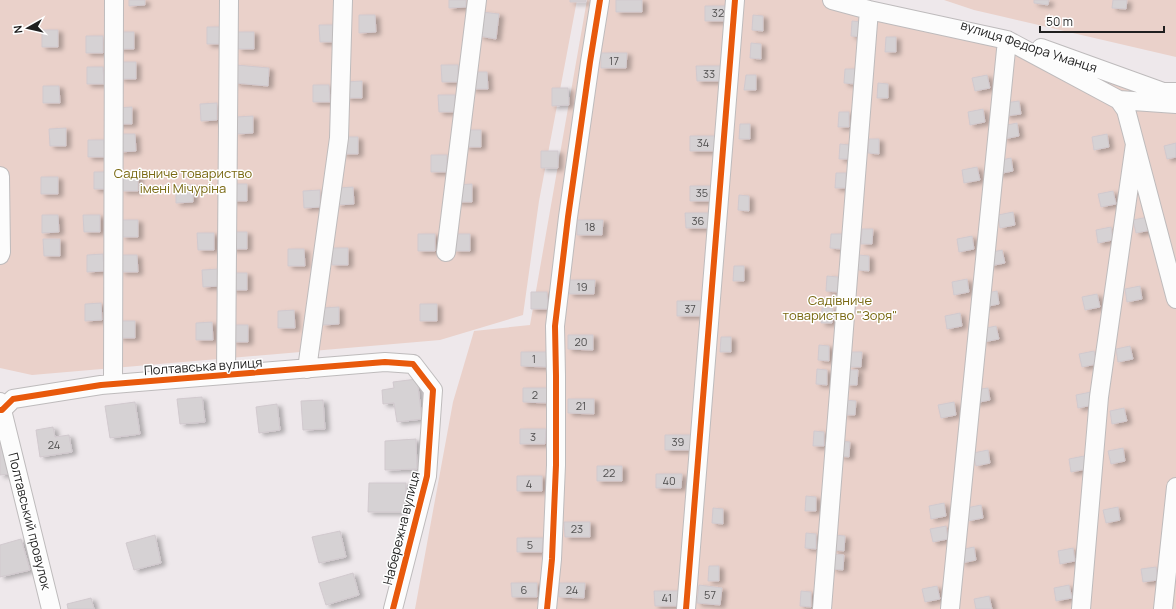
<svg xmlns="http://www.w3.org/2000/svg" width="1176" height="609" viewBox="0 0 1176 609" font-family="Manrope,sans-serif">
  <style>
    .grass { fill: #ead1ca }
    .building { fill: #d6d2d4; stroke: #d1c9ce; filter: url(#shadow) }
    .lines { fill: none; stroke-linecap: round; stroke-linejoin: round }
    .minor-casing { stroke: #bebbbc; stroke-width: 20 }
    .minor { stroke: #fcfcfc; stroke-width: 18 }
    .cycleway-casing { stroke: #fff; stroke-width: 8 }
    .cycleway { stroke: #e8590c; stroke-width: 6 }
    .labels { text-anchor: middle; stroke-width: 3; stroke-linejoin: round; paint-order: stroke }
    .number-label { font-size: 11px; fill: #4f4e4e }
    .street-label { font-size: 13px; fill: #1f1f1f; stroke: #fff }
    .park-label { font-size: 13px; fill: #796912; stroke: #fff }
  </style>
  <defs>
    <filter id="shadow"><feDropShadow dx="4.5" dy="2.5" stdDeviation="2" flood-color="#0004"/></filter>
  </defs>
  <rect width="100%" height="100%" fill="#eee8eb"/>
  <!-- grass -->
  <path class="grass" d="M0,0H577L539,201L523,315L440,340L32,375L0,368Z
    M587,0H858L1176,93V609H415L453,402L474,331L530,325Z
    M944,0H1176V57L1000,16L974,10Z"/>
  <!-- building -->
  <path class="building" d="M129,0H145V5L129,6Z
    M449,0H466V7L449,8Z
    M570,0H586V2H570Z
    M616,0H642V12H616Z
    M1034,0H1049L1048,5L1034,3Z
    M1113,0H1127L1126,9L1112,8Z
    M705,6H731L730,21H705Z
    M482,12L499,14L496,39L479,36Z
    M359,15H375L376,32L359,33Z
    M753,15L763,16V31L752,30Z
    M852,21L862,22V37L851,36Z
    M319,25H336V42H320Z
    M207,27H224V44H207Z
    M42,30H58V47H42Z
    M117,32H134V49H118Z
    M237,32H254V49H238Z
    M86,36H103V53H86Z
    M886,37H896V52H885Z
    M751,43L761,44V59L750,58Z
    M601,53H627L626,68H601Z
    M119,62H136V79H120Z
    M236,65L269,68L268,86L235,83Z
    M441,65H458V82H442Z
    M696,66H722V81H697Z
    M87,67H103L104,84H87Z
    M845,69H855V84L844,83Z
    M471,72H487L488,89H471Z
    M746,75H756V90H744Z
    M987,75L990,88L975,91L972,78Z
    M362,81V98H346L345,82Z
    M878,83L888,84V98H877Z
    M313,85H329L330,102H313Z
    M43,86H59L60,103H43Z
    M552,88H568L569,105L552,106Z
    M438,95H455V112H439Z
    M1019,101L1021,114L1006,116L1004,103Z
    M217,103V120L201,121L200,104Z
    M132,107V124H115V108Z
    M983,109L985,122L970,125L968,112Z
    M839,112H849V127H838Z
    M253,116V133L237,134L236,117Z
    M1017,123L1019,136L1004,139L1002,126Z
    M740,124H750V139H739Z
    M66,128V146H50L49,129Z
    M465,130H481V147H465Z
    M118,134H135L136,151L119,152Z
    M1107,134L1109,147L1094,150L1092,137Z
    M690,136H716L715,151H690Z
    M342,137H358V154H342Z
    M869,139H879V154L868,153Z
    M88,140H104L105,157H88Z
    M1176,143V157L1167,159L1164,146Z
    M840,144L850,145L849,159H839Z
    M541,151H558V168H541Z
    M431,155H447V172H431Z
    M1011,158L1013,171L998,174L996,161Z
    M977,167L980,180L964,183L962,170Z
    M94,172H110L111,189H94Z
    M138,173V191H122V174Z
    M836,173H846V188H835Z
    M41,177H58V194H41Z
    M230,184H247V201H231Z
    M472,184V202H456L455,185Z
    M193,185V202L176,203V186Z
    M690,186H715V201H690Z
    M353,187L354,204L337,205V188Z
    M320,190V207L304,208L303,191Z
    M1113,191L1116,204L1101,207L1098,194Z
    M739,195L749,196V211L738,210Z
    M1013,212L1015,225L1000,228L998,215Z
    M685,213H711V228H686Z
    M42,215H58L59,232L42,233Z
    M83,215H100V232H84Z
    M1148,217L1151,230L1136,233L1133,220Z
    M121,220H138V237H122Z
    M577,220H603L602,235H577Z
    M1111,227L1113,240L1098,243L1096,230Z
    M862,229H873L872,244H861Z
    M230,232H247V249H231Z
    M197,233H214V250H198Z
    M418,234H435V251H418Z
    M453,234H470V251H454Z
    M831,234H842L841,249L830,248Z
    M972,236L974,249L959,252L957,239Z
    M43,239H60V256H44Z
    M332,248H348V265H332Z
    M288,249H304L305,266H288Z
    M1002,250L1005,263L990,266L988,253Z
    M103,254L104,271L87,272V255Z
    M121,255H137L138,272H121Z
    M859,255L869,256V271L858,270Z
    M734,266H744V281H733Z
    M219,269V286L203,287L202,270Z
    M230,273H247V290H231Z
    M827,276L838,277V292L826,291Z
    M967,279L969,292L954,295L952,282Z
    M569,280H595L594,294H569Z
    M1140,286L1142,299L1127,302L1125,289Z
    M997,291L999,304L984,307L981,294Z
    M531,292H547L548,309H531Z
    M1097,294L1100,307L1085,310L1082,297Z
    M677,301H703L702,316H677Z
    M101,303L102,320L85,321V304Z
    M420,304H437V321H420Z
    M339,307V324L323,325L322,308Z
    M822,308H833L832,323H821Z
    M294,310L295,328H278V311Z
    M960,313L962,326L947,329L945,316Z
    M118,321H135V338H119Z
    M212,322L213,340H196V323Z
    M231,325H248V342H232Z
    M996,326L999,339L984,342L981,329Z
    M568,335H593V350L568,349Z
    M721,337H731V352H720Z
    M819,345L829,346V361L818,360Z
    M1130,346L1133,359L1118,362L1116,349Z
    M1094,351L1097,364L1082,367L1079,354Z
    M521,352H547V367L521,366Z
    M851,352H862L861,367H850Z
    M817,369L827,370V385L816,384Z
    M847,370H858L857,385H846Z
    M417,379L422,419L397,422L394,403L383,404L382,390L394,388L393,382Z
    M523,388H548V403L523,402Z
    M988,388L990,400L975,403L973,390Z
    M1091,392L1093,405L1078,408L1076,395Z
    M202,397L205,422L180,424L177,399Z
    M568,399H594V414L568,413Z
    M323,400L325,429L303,430L301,401Z
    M845,400L856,401L855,415H844Z
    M135,402L140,434L110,438L105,406Z
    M954,402L956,415L941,418L938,405Z
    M277,404L280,430L259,433L256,407Z
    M1124,408L1127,421L1112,424L1110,411Z
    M53,427L55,437L69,435L72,452L40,457L36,430Z
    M520,429H546L545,444H520Z
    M814,431L824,432V446H813Z
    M665,435H691V450H665Z
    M416,439L417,469L385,470V441Z
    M839,441L850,442L849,457L839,456Z
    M0,442H6L11,474L0,475Z
    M1123,448L1125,461L1111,464L1108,451Z
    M988,450L990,463L976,466L973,453Z
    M1084,456L1087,469L1071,472L1069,459Z
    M597,466H622V481H597Z
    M656,474H682L681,488H656Z
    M517,476H542V491H517Z
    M369,483H406L405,512H368Z
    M806,496L816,497V511H805Z
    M944,503L946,516L931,519L929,506Z
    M981,505L983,518L968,521L966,508Z
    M1118,507L1120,520L1106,523L1103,510Z
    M713,508L723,509V524L712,523Z
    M564,522H590V537H565Z
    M946,526L948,539L933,542L930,529Z
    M340,531L346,557L319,563L312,537Z
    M806,533L816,534V549L805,548Z
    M155,535L161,563L134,570L126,543Z
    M834,535L845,536L844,551L834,550Z
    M517,538H543L542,552H517Z
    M21,539L30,570L0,577V545Z
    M974,547L976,560L962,563L959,550Z
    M1073,548L1075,561L1060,564L1058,551Z
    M833,554L844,555L843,570L832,569Z
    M709,566H719V581H708Z
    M1156,567L1158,580L1143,582L1141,569Z
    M353,573L359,595L326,605L319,583Z
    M511,583H537V597H512Z
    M559,583H585L584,598L559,597Z
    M699,585L722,588L720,605L697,603Z
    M1069,585L1072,598L1056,601L1054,588Z
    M937,586L940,599L925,602L922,589Z
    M654,591H680V606H655Z
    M801,591L811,592V607L800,606Z
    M989,596L992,609H976L974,599Z
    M91,598L94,609H68L67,604Z"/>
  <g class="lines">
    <!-- minor casing -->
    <g class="minor-casing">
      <path id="minor" d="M832,0L869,10L1007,40L1119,100L1176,104
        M1041,48L1163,92H1176
        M1119,100L1126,110L1176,299
        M0,176L1,252L0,255
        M446,252L477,0
        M307,369L339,138L343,0
        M226,375L229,0
        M113,384L114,0
        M0,402L51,609
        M0,410H2L13,399L101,385L385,362L413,364L433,390L427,476L393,609
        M547,609L552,559L556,465V376L555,326L568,217L590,62L600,0
        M686,609L735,0
        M822,609L869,10
        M950,609L1007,40
        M1081,609L1099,397L1135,144
        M1163,609L1176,487"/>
    </g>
    <!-- minor -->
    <use href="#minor" class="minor"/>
    <!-- cycleway casing -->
    <g class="cycleway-casing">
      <path id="cycleway" d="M0,410H2L13,399L101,385L385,362L413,364L433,390L427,476L393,609
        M547,609L552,559L556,465V376L555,326L568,217L590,62L600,0
        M686,609L735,0"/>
    </g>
    <!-- cycleway -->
    <use href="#cycleway" class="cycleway"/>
  </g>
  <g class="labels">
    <!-- number labels -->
    <g class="number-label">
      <text x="718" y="17">32</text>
      <text x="614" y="65">17</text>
      <text x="709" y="78">33</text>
      <text x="703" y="147">34</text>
      <text x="702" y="197">35</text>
      <text x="698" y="225">36</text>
      <text x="590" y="231">18</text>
      <text x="582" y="291">19</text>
      <text x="690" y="313">37</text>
      <text x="581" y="346">20</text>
      <text x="534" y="363">1</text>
      <text x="535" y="399">2</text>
      <text x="581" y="410">21</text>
      <text x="533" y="441">3</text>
      <text x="678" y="446">39</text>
      <text x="54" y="449">24</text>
      <text x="609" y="477">22</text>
      <text x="669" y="485">40</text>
      <text x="529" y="488">4</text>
      <text x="577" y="533">23</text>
      <text x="530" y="549">5</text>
      <text x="524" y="594">6</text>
      <text x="572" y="594">24</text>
      <text x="710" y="599">57</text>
      <text x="667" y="602">41</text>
    </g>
    <!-- street labels -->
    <g class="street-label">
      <text transform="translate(1029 46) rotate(18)" y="5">вулиця Федора Уманця</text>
      <text transform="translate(203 366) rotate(-4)" y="5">Полтавська вулиця</text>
      <text transform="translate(30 521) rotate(76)" y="5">Полтавський провулок</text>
      <text transform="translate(401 528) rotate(-76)" y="5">Набережна вулиця</text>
    </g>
    <!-- park labels -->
    <g class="park-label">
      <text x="183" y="178">Садівниче товариство<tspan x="183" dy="15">імені Мічуріна</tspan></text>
      <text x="840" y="305">Садівниче<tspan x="840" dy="15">товариство "Зоря"</tspan></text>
    </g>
  </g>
  <!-- north arrow -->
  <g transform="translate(28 28) rotate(262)" stroke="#ffffff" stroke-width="3" paint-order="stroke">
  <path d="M0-3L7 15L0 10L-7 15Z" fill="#1f1f1f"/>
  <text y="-6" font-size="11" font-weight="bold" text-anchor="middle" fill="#1f1f1f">N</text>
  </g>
  <!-- scale -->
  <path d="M1040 26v6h124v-6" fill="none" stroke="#1f1f1f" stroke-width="2"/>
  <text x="1046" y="26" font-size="12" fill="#1f1f1f" stroke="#ffffff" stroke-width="3" paint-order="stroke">50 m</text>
</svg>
